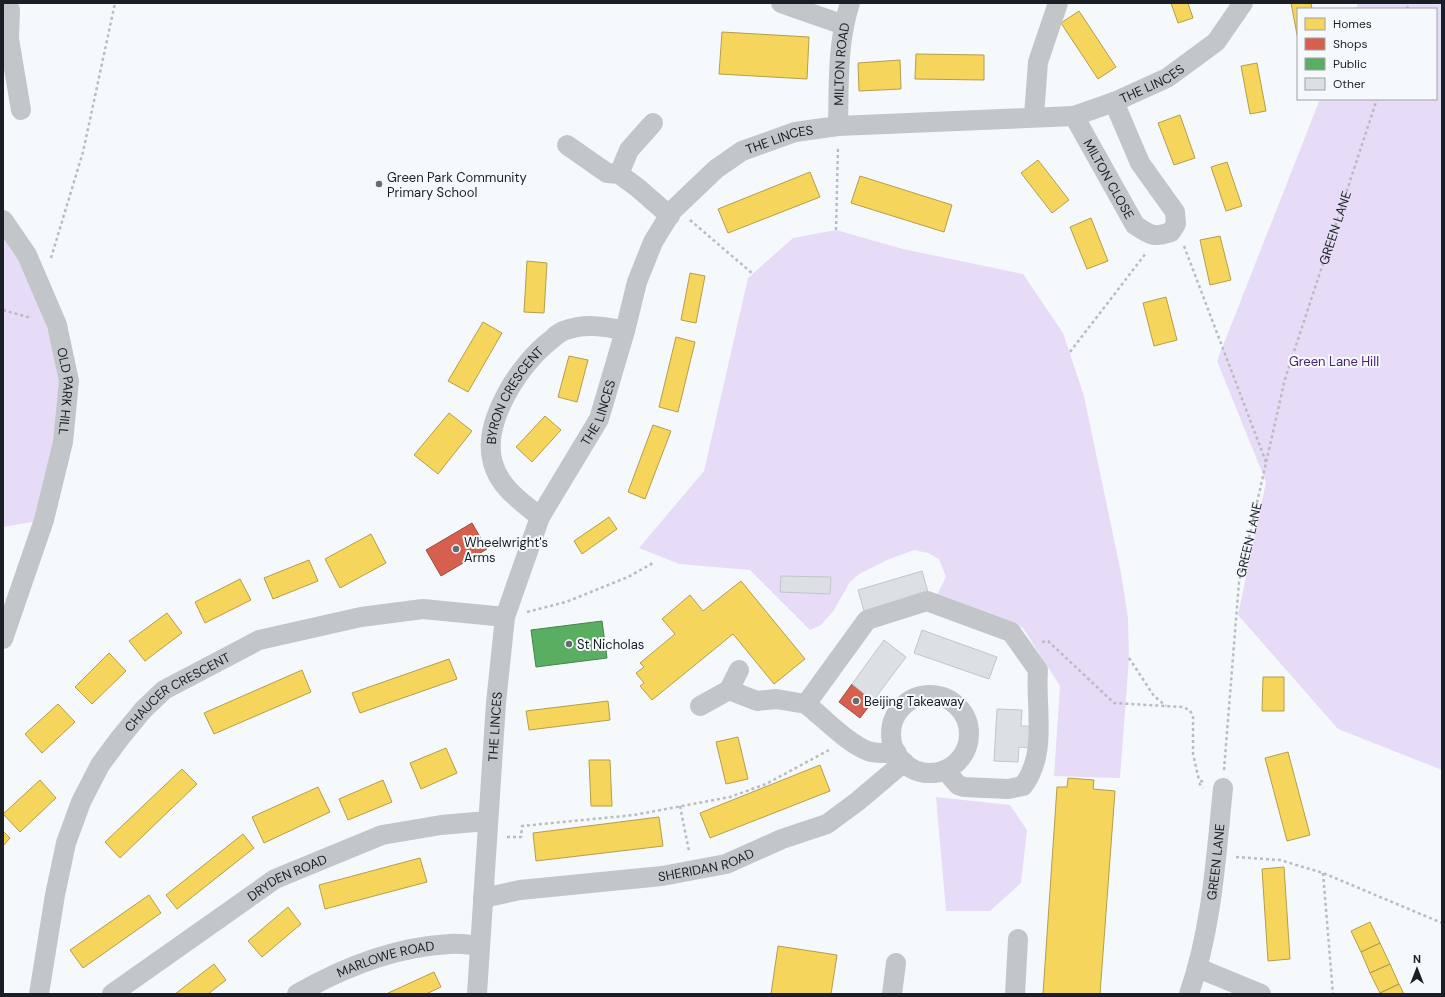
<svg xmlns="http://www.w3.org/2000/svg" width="1445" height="997" viewBox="0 0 1445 997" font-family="'DM Sans',sans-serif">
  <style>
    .green { fill: #e6dcf7 }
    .homes { fill: #f6d55c; stroke: #b49e4c }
    .shops { fill: #d6604d; stroke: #9d4c41 }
    .public { fill: #5aae61; stroke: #46834f }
    .building { fill: #dcdfe3; stroke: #c2c5ca }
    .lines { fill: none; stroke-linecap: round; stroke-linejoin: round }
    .path { stroke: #babdbf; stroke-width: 2.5; stroke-dasharray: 3 3; stroke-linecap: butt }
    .minor { stroke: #c2c6c8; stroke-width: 20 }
    .poi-dot { fill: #666b70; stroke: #f5f9fc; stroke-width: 1.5 }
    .labels { text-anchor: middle; stroke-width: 4; stroke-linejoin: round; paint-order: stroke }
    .street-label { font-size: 13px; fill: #191f25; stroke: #f5f9fc }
    .poi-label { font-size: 13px; fill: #191f25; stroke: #f5f9fc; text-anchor: start }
    .park-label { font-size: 13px; fill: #492470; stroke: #f5f9fc }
  </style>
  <rect width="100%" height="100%" fill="#f6f9fb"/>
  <!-- green -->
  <path class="green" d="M1358,3H1442V770L1338,729L1238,615L1266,482L1217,361L1320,99H1436V9H1356Z
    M3,220L69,381L44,520L3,527Z
    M836,230L903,249L1023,274L1063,333L1084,396L1121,573L1128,618L1129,658L1120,778L1054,776L1060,686L1023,628L937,595L946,577L939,559L928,553L914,550L887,560L859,574L850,582L834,610L821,625L810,630L750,570L679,564L639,548L704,471L748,278L793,238Z
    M936,797L1010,805L1027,830L1021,883L990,911H946Z"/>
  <!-- homes -->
  <path class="homes" d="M1171,3H1188L1193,18L1178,23Z
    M1291,3H1311L1312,9H1298V40Z
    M1079,11L1116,67L1098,79L1061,23Z
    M722,32L809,37L807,79L719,74Z
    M916,54L984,55V80L915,79Z
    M900,60L901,89L859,91L858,63Z
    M1257,63L1266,111L1250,114L1241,66Z
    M1180,115L1195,158L1174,165L1158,123Z
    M1038,160L1069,200L1052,213L1021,173Z
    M1227,162L1242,206L1226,211L1211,167Z
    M810,172L820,197L728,233L718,209Z
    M860,176L952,205L944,232L851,203Z
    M1091,218L1108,261L1087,269L1070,227Z
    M1220,236L1231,280L1210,285L1200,240Z
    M527,261L547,263L544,313L524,312Z
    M690,273L705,276L696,323L681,320Z
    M1166,297L1177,340L1154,346L1143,303Z
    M483,322L502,333L468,392L448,381Z
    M676,337L695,342L678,412L659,407Z
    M569,356L588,360L577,402L558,397Z
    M449,413L472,431L438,474L414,455Z
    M545,416L561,430L532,462L516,447Z
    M653,425L671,431L645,499L628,492Z
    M609,517L617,529L582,554L574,541Z
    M371,534L386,563L340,588L325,559Z
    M309,560L318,581L273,599L264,578Z
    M240,579L251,600L205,623L195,602Z
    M741,581L805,659L774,684L733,634L652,700L640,686L644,683L636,673L644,667L640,663L675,634L662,619L690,595L703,611Z
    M167,613L182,633L145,661L129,641Z
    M109,653L126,671L92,704L75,687Z
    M449,659L457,679L360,713L352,693Z
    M302,670L311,692L214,734L204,713Z
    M1263,677H1284V711H1262Z
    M608,701L610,720L529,730L526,711Z
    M58,704L75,722L42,753L25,734Z
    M738,737L748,779L726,784L716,742Z
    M446,748L457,773L421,789L410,763Z
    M1288,752L1310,835L1287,841L1265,758Z
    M589,760H610L612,806H591Z
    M820,765L830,791L710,838L700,813Z
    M182,769L197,784L120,858L105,842Z
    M1068,778L1094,780L1093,789L1115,791L1100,994H1043L1057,787H1067Z
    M40,780L56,798L20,832L3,814Z
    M383,780L392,802L348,820L339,799Z
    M318,787L330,812L264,843L252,817Z
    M659,817L663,846L536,861L533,833Z
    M3,831L10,838L3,846Z
    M243,834L254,848L177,909L166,895Z
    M420,858L427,882L325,909L319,885Z
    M1284,867L1290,959L1268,961L1262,869Z
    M149,895L161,913L83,968L70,950Z
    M288,907L301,924L262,957L248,941Z
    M1370,922L1380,943L1361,952L1351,931Z
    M1380,943L1390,964L1370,973L1361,952Z
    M778,946L837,955L831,994H771Z
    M214,964L226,980L208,994H175Z
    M1390,964L1399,984L1380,993L1370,973Z
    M434,972L441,987L426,994H386Z
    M1399,984L1404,994H1381L1380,993Z"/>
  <!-- shops -->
  <path class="shops" d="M472,523L487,549L441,576L426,550Z
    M852,684L873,701L860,718L839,702Z"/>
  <!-- public -->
  <path class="public" d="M602,621L607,658L536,667L531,630Z"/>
  <!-- building -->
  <path class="building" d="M922,571L928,592L864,611L858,590Z
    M781,576L831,577L830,594L780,592Z
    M922,630L997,657L989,679L914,653Z
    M884,640L906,657L873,701L852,684Z
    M997,709L1022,710L1021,726H1030L1029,748L1019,747L1018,762L994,761Z"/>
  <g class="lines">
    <!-- path -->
    <g class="path">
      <path d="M1407,9L1409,3"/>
      <path d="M690,220L753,274"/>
      <path d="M836,230L838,146"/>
      <path d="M1184,246L1266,462"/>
      <path d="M51,258L83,152L115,3"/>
      <path d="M3,310L31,318"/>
      <path d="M1070,352L1146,253"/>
      <path d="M527,612L566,602L628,577L653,563"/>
      <path d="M1042,642L1048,641L1114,703L1182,707L1190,710L1193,717V754L1199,780L1205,783"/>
      <path d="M1129,658L1154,696L1166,706"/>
      <path id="s1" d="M1224,770L1239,582L1285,379L1377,99"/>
      <path d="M1199,783L1203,788"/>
      <path d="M680,806L689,851"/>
      <path d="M507,837H521L522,826L634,815L730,797L766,784L829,750"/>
      <path d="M1236,857L1280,860L1323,873L1442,923"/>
      <path d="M1323,873L1333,994"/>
    </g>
    <!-- minor -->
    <g class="minor">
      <path d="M7,3L10,10L9,39L21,110"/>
      <path d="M781,3L844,25"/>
      <path d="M1034,116L1038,62L1058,3"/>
      <path id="s2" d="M1074,116L1135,225C1150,235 1153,238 1171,232L1176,224L1175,212L1140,163L1114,102"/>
      <path id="s3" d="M838,126C839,84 837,43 850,3"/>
      <path d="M567,145L607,173L619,174L638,188L670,216"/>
      <path d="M619,174L629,150L653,123"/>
      <path id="s4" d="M3,220L27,255L57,325L69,381L63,442L44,520L3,639"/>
      <path id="s5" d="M540,517C522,502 499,487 493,463C481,423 520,363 551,340C554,337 559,333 563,331C584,323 604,326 625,331"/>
      <path d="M729,690L739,670"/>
      <circle cx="930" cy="734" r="39"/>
      <path d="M700,706L729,690L757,701L776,699L806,704"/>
      <path d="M897,753C887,753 877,754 868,751C847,743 824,718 806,704L867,620L927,601L1011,632L1038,670C1035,707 1048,754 1023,786L1008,789L964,787L958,785L945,770"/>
      <path id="s6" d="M483,898L520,890L662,876L726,864L782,839L827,824L858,801L904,762"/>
      <path d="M1198,968L1261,994"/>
      <path id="s7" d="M39,994L55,895L66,843L81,802L100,765L120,738L143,710L164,690L259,640L361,617L423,609L505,617"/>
      <path id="s8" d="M112,994L275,879L382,835L441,825L487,821"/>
      <path id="s9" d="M297,994C344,967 395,947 449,944C459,943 470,945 480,946"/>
      <path id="s10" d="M477,994L496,703L505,617L540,517L599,419L625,331L637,282L653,242L672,211L716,169L742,151L795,132L838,126L1074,116L1114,102L1167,78L1216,42L1243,3"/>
      <path d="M892,994L896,963"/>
      <path d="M1015,994L1018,939"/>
      <path id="s11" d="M1189,994C1212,928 1216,857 1223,788"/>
    </g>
  </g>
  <!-- markers -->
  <g class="poi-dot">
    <circle cx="379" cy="184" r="4"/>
    <circle cx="456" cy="549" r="4"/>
    <circle cx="569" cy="644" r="4"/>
    <circle cx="856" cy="701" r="4"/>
  </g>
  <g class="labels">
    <!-- street labels -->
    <g class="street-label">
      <text dy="5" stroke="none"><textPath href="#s3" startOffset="62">MILTON ROAD</textPath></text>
      <text dy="5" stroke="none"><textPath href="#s10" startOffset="1333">THE LINCES</textPath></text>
      <text dy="5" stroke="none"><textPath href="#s10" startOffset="952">THE LINCES</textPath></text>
      <text dy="5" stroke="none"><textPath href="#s2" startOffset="72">MILTON CLOSE</textPath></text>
      <text dy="5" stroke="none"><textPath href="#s1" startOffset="556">GREEN LANE</textPath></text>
      <text dy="5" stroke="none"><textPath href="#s4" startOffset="186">OLD PARK HILL</textPath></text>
      <text dy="5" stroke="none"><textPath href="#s5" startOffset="147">BYRON CRESCENT</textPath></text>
      <text dy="5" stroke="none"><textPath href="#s10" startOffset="604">THE LINCES</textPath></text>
      <text dy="5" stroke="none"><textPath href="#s1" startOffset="232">GREEN LANE</textPath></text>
      <text dy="5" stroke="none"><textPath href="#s7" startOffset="347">CHAUCER CRESCENT</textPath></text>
      <text dy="5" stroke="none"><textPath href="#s10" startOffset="268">THE LINCES</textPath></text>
      <text dy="5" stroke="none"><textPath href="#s11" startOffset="135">GREEN LANE</textPath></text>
      <text dy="5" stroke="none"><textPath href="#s6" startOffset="226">SHERIDAN ROAD</textPath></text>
      <text dy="5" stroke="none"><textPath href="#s8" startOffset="211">DRYDEN ROAD</textPath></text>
      <text dy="5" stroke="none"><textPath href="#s9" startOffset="96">MARLOWE ROAD</textPath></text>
    </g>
    <!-- poi labels -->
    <g class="poi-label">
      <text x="387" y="182">Green Park Community<tspan x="387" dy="15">Primary School</tspan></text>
      <text x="464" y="547">Wheelwright's<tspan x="464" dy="15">Arms</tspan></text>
      <text x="577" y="649">St Nicholas</text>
      <text x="864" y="706">Beijing Takeaway</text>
    </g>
    <!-- park labels -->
    <g class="park-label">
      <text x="1334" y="366">Green Lane Hill</text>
    </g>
  </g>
  <!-- border -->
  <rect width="1445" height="997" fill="none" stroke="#191f25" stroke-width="8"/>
  <!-- legend -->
  <rect x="1297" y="8" width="140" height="92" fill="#f5f9fc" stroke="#9da2a6"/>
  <rect x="1305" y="18" width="20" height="12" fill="#f6d55c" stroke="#9da2a6"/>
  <text x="1333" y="28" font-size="12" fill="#191f25">Homes</text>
  <rect x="1305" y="38" width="20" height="12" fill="#d6604d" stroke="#9da2a6"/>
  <text x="1333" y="48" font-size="12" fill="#191f25">Shops</text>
  <rect x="1305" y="58" width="20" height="12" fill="#5aae61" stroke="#9da2a6"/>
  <text x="1333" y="68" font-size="12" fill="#191f25">Public</text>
  <rect x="1305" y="78" width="20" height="12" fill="#dcdfe3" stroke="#9da2a6"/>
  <text x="1333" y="88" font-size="12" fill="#191f25">Other</text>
  <!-- north arrow -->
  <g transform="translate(1417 969)" stroke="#f5f9fc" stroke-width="3" paint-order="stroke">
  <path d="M0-3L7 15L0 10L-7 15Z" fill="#191f25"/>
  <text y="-6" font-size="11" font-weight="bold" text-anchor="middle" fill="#191f25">N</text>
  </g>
</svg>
